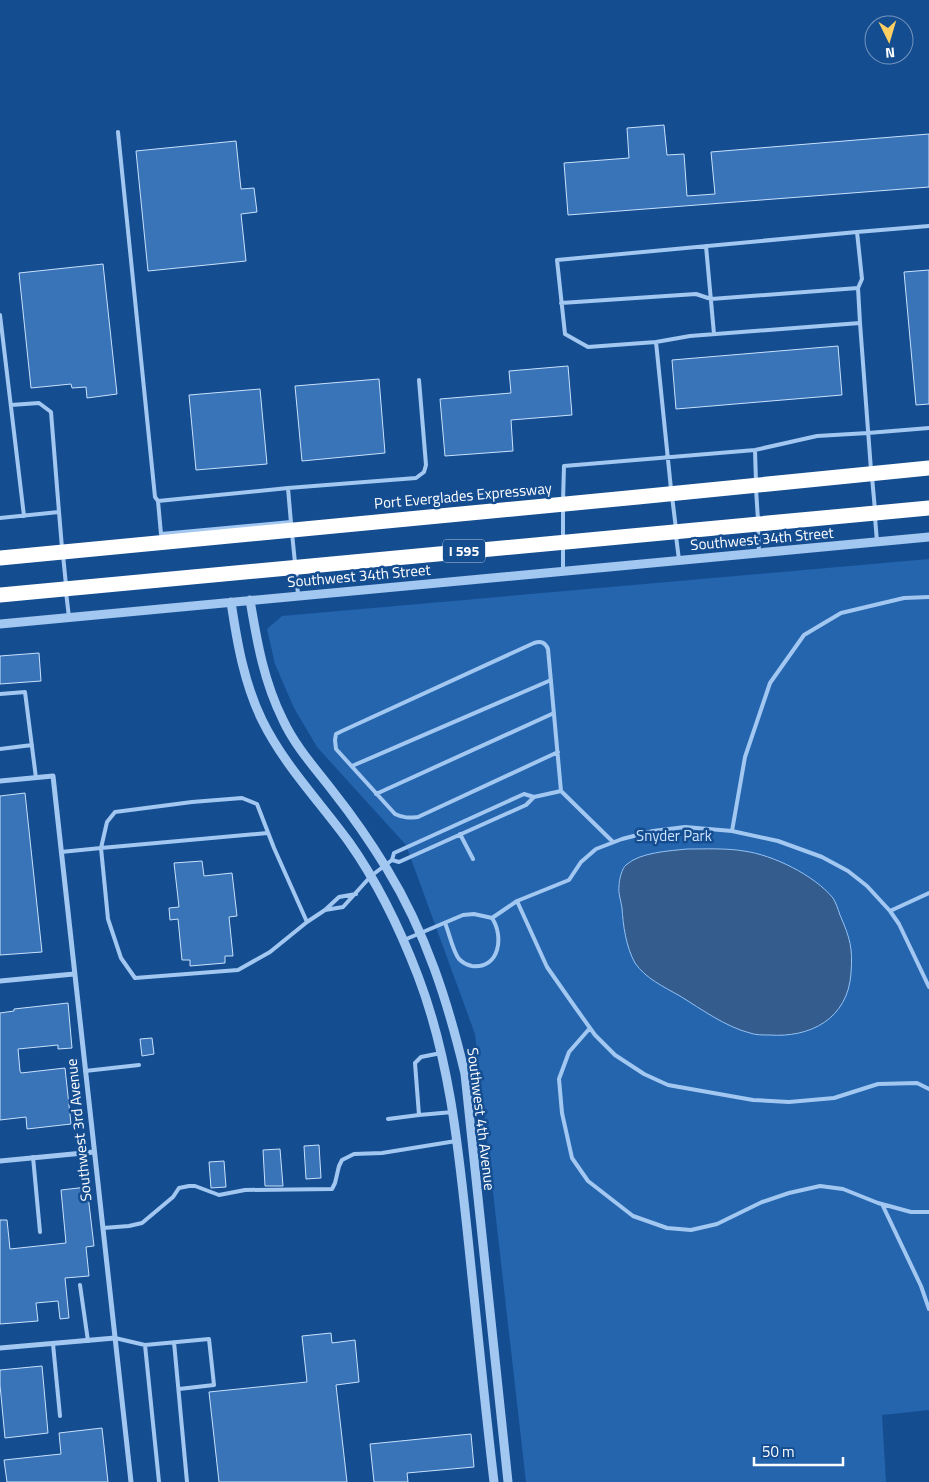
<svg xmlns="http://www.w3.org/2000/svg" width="929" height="1482" viewBox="0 0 929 1482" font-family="'Titillium Web',sans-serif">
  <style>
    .green { fill: #2465ae }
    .water { fill: #345d8e; stroke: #94c2f4 }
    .building { fill: #3974b8; stroke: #c9e1fc }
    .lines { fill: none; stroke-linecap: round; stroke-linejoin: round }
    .service { stroke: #a2c7f1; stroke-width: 4 }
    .minor { stroke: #a2c7f1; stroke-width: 5 }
    .tertiary { stroke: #a2c7f1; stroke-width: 9 }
    .motorway-bridge { stroke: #fff; stroke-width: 15 }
    .labels { text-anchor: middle; stroke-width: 5; stroke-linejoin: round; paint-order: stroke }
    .shield { fill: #154d91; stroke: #b9cade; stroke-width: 1 }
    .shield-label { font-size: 14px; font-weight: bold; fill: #fff }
    .street-label { font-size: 15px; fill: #fff; stroke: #154d91 }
    .park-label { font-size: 15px; fill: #c9e1fc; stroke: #154d91 }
  </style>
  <rect width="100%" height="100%" fill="#154d91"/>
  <!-- green -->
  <path class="green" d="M929,559V1410L882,1415L886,1482H526L475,1034L406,845L317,747L294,708L275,664L267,629L282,616Z"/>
  <!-- water -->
  <path class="water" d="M687,849C706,849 726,848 744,851C773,855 814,875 833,898C836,903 838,909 840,915C850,938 853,948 851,973C848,1019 810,1038 769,1035C763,1035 755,1035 750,1033C726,1027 701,1009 680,996C664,987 645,978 635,963C626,947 623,925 622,908C621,901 618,893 619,886C619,880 622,868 626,865C640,852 670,851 687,849Z"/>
  <!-- building -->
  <path class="building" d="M664,125L667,155L684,154L687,196L715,194L711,152L929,134V187L568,215L564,163L629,158L627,128Z
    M236,141L241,189L254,188L257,212L241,214L246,261L148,271L136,151Z
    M103,264L117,394L87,398L86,387L72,388L71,384L31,388L19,273Z
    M929,270V404L916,405L904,272Z
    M838,346L842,395L676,409L672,360Z
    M568,366L572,415L511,420L513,451L445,456L440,399L511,393L509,371Z
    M379,379L385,453L302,461L295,386Z
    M260,389L267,464L196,470L189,395Z
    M39,653L41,681L0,684V656Z
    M25,793L42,952L0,955V796Z
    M202,861L204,876L232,873L237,916L229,917L233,956H225V963L190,966V960H182L178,919L170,920L169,908L179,907L174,863Z
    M68,1003L72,1048L58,1049V1045L18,1049L20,1071L21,1073L65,1068L71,1124L27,1129L26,1117L0,1120V1013L14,1011V1009Z
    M152,1038L154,1054L142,1056L140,1039Z
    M319,1145L321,1178L306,1179L304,1146Z
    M280,1149L283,1186H265L263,1150Z
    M224,1161L226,1187L211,1188L209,1162Z
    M87,1187L94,1246L86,1247L89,1276L65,1278L69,1318L60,1319L58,1301L36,1303L38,1321L0,1324V1220H7L10,1249L66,1243L61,1190Z
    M331,1333L332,1343L355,1340L359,1382L336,1385L347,1482H219L209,1392L307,1382L302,1336Z
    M42,1366L48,1433L5,1438L0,1385V1370Z
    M102,1428L108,1482H7L4,1460L61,1454L59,1433Z
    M471,1434L474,1467L407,1473L408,1482H374L370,1444Z"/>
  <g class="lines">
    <!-- service -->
    <path class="service" d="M118,132L155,497L158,501L161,534L291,522
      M857,232L929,226
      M706,246L714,334
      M561,303L696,294L711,299L858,288
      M0,315L24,516
      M656,342L690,336L860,323
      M11,405L39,403L51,412L59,512
      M755,450L756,482
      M872,477L875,510
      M288,488L291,523
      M671,489L656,342L588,347L565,334L557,260L857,232L862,279L858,288L860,323L871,470
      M756,489L758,520
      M672,496L676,529
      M158,501L288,488L416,478L424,472L426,465L419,380
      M563,501L564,466L755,450L817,436L868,433L929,428
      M875,517L877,542
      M0,518L59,512L62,548
      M758,527L759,552
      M292,533L295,563
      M676,536L679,560
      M563,538V508
      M563,545V571
      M63,555L66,585
      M296,570L298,595
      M66,592L69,617
      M0,694L25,692L36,778
      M0,749L32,745
      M558,752L418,817C409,818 403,818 395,814L336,749L335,740L336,734L342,731L534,643C541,641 545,642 548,649L561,791
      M352,766L551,680
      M376,794L554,713
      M732,831L745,757L770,683L804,635L841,613L904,598L929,597
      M268,833L101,848L108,919L121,958L135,978L238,970L270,952L307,922
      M460,834L473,859
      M61,852L101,848L107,822L115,812L192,802L242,798L257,804L274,848L307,922L325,910
      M392,860L399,862L526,805L534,797
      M356,894L339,897L325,910L343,907L371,876L392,860L394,853L524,794L534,797L561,791L613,842
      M517,901L547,967L575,1007L595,1035L615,1055L644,1074L668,1085L753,1100L789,1102L834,1098L878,1084L917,1083L929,1089
      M890,911L929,893
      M445,923C449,932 453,952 459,959C463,963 467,965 472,966C500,969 504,936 492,918
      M404,940L463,915L474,914L492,918L517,901L569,880L581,862L596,849L622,839L653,831L685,827L732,831L778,841L822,857L848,871L867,886L890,911L899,924L929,987
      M590,1028L569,1052L559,1079L562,1113L572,1158L588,1181L633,1216L667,1228L691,1230L717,1224L762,1202L789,1193L820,1186L843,1189L878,1203L911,1212H929
      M441,1053L421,1057L415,1063L419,1115L453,1112
      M85,1071L139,1065
      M388,1119L419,1115
      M33,1157L40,1232
      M882,1204L921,1286L929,1309
      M103,1228L129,1226L142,1223L173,1197L179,1188L189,1186H195L219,1195L245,1190L332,1189L335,1183L339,1166L342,1160L354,1154L382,1153L456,1141
      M80,1285L88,1341
      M115,1338L145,1345L209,1339L214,1385L179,1389
      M174,1342L187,1482
      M53,1344L60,1416
      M145,1345L159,1482"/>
    <!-- minor -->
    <path class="minor" d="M0,781L53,776L131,1482
      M0,981L74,974
      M0,1161L94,1152
      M0,1348L115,1338"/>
    <!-- tertiary -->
    <path class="tertiary" d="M250,600C257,642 264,682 283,720C296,748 317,770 335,794C354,818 371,843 387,869C426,933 448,1002 465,1074L508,1482
      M231,602C237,642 244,683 262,720C284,765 320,802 349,842C378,883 400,929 418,976C449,1057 458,1144 467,1229C476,1313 484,1398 494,1482
      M0,624L929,537"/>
    <!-- motorway-bridge -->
    <path class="motorway-bridge" d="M0,558L638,497L929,468
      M0,595L929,508"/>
  </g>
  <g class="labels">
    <!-- shield labels -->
    <rect class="shield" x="443" y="539.5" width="42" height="23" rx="4"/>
    <g class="shield-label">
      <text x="464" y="556">I 595</text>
    </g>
    <!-- street labels -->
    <g class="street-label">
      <text transform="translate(463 496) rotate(-5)" y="5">Port Everglades Expressway</text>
      <text transform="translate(762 539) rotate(-5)" y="5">Southwest 34th Street</text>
      <text transform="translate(359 576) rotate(-5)" y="5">Southwest 34th Street</text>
      <text transform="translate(481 1119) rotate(83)" y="5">Southwest 4th Avenue</text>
      <text transform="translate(79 1130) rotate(-96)" y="5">Southwest 3rd Avenue</text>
    </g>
    <!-- park labels -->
    <g class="park-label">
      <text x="674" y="841">Snyder Park</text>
    </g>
  </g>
  <!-- north arrow -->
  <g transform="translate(889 40) rotate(175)"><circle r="24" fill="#154d91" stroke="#7394bd"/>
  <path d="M0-4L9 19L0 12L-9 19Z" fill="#ffcf62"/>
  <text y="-8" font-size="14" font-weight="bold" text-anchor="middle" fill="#ffffff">N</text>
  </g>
  <!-- scale -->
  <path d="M754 1457v8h89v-8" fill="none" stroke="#ffffff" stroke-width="2.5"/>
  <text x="762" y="1457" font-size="15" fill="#ffffff" stroke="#154d91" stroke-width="4" paint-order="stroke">50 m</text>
</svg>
